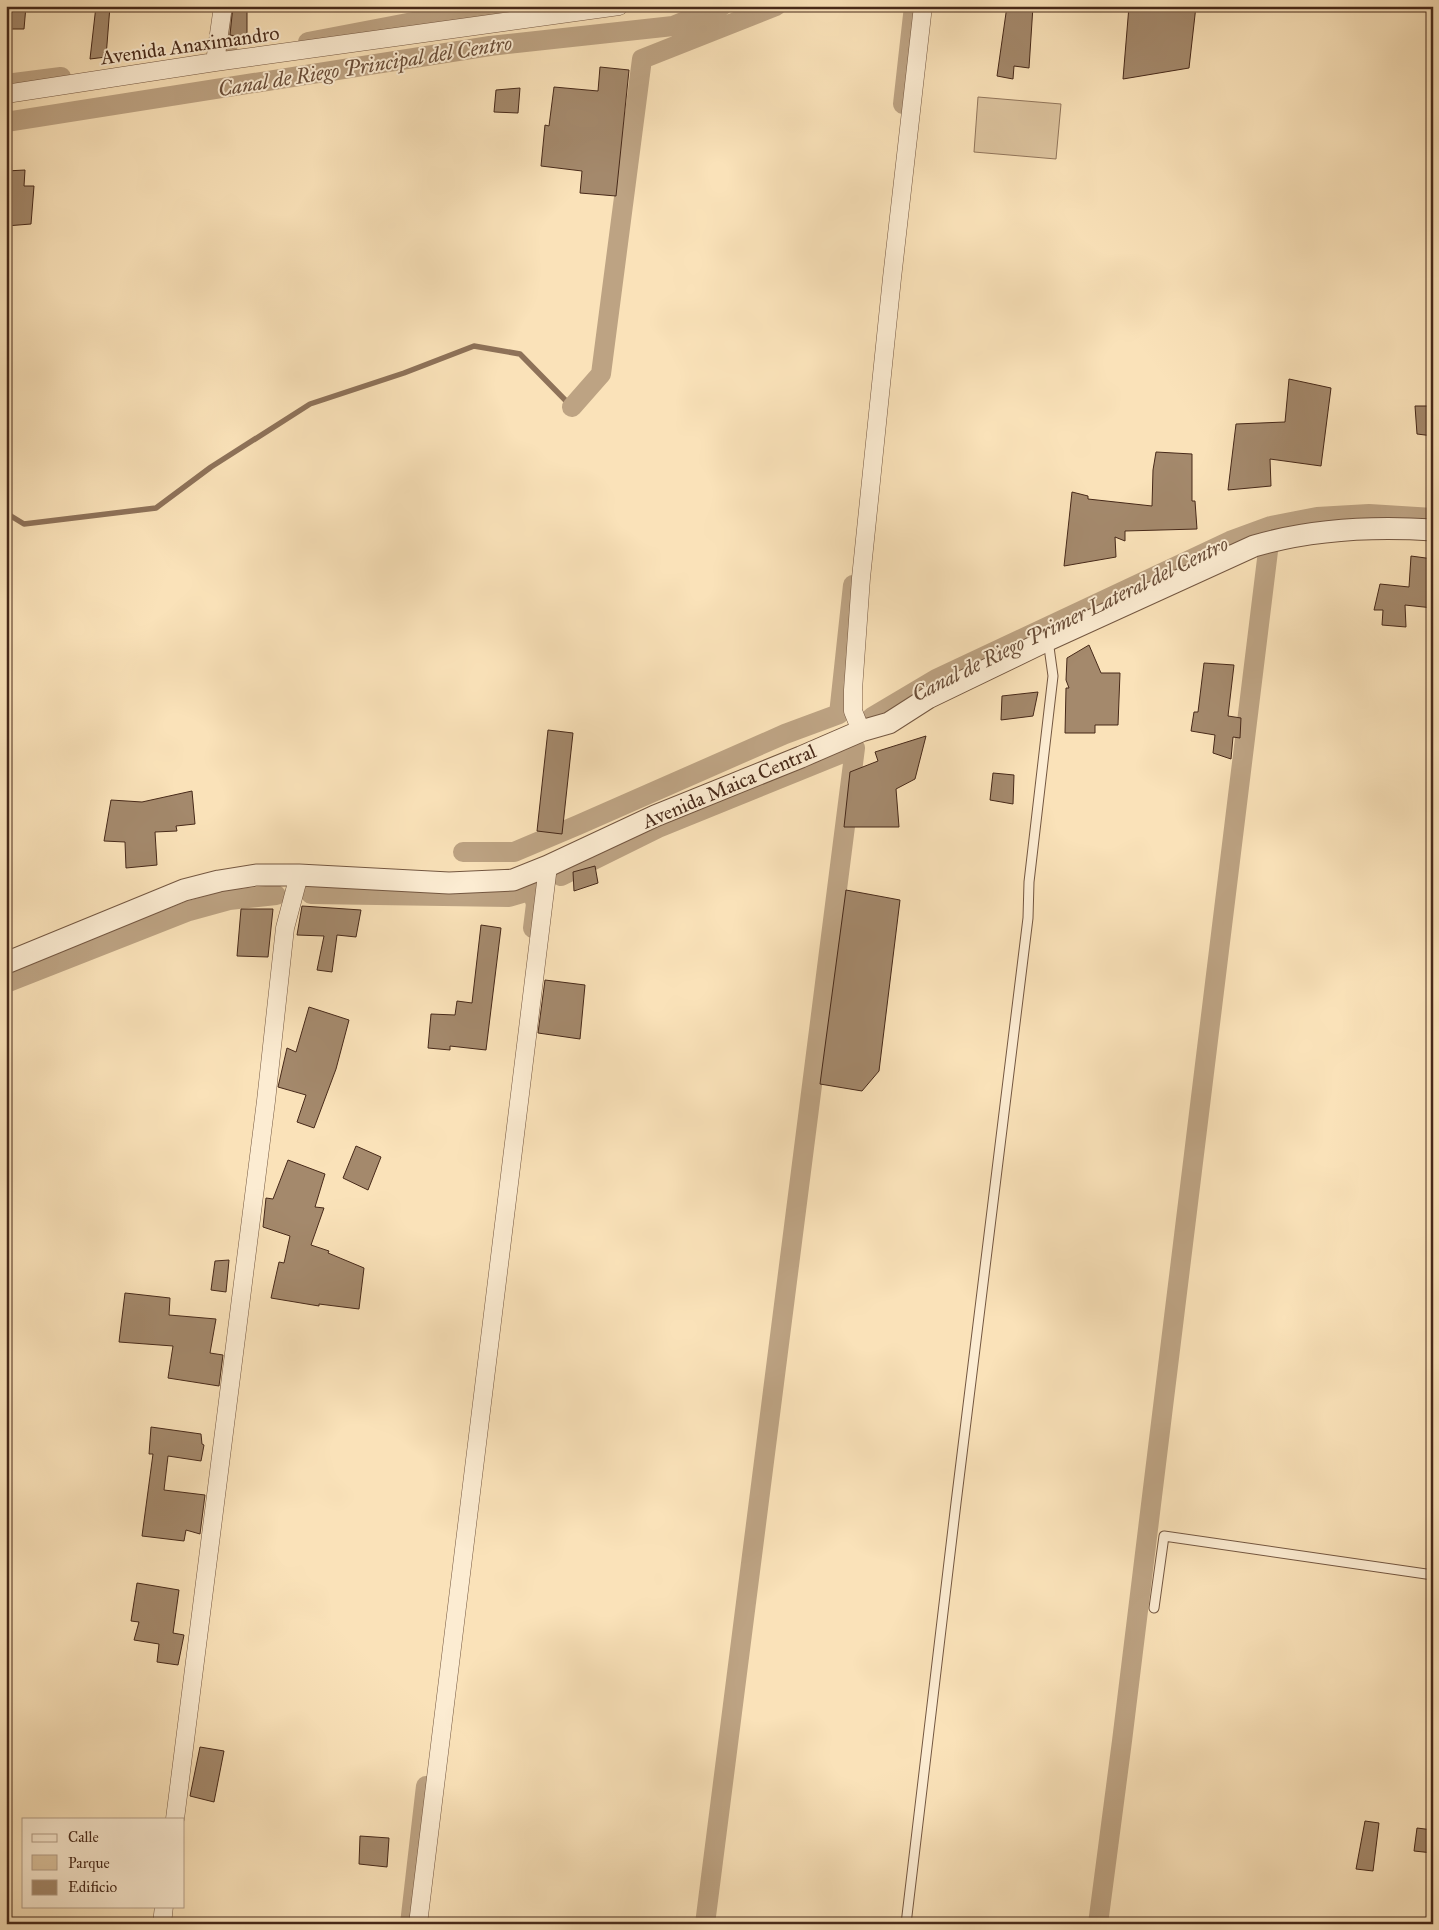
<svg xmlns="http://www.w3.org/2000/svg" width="1439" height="1930" viewBox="0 0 1439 1930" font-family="'IM FELL Great Primer',serif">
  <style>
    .green { fill: #dcc39e; stroke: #92765c }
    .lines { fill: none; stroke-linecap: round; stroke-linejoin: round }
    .stream { stroke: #8e7259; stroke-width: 5.5 }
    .canal { stroke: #bda383; stroke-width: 20 }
    .building { fill: #a4896c; stroke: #472919 }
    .service-casing { stroke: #745741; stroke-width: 11 }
    .minor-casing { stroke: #745741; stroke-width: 19 }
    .tertiary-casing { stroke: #745741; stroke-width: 23 }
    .service { stroke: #fcecd2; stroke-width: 9 }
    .minor { stroke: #fcecd2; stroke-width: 18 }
    .tertiary { stroke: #fcecd2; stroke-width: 21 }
    .labels { text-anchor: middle; stroke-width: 4; stroke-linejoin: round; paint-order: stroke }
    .street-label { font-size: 20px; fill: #472919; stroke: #fcecd2 }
    .water-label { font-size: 21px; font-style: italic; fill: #6a4e39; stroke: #fcecd2 }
  </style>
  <rect width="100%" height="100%" fill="#fae2b9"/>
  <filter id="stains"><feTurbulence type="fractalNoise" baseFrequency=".004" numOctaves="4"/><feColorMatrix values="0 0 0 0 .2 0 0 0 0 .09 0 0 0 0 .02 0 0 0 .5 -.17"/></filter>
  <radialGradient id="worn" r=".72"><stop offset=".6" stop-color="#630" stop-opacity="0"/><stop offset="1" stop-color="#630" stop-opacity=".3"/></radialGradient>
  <!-- green -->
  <path class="green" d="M978,97L1061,104L1056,159L974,152Z"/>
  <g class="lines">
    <!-- stream -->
    <path class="stream" d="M6,513L24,524L156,508L211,467L310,404L404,373L474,346L520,354L572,407"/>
    <!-- canal -->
    <path class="canal" d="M308,42L418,21L528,6
      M226,57L233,6
      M6,84L61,77
      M903,104L914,6
      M6,122L490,46L673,26L722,6
      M572,407L601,374L642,59L776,6
      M872,717L936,679L1230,541L1271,526L1317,517L1369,514L1433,518
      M463,852H514L578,825L785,734L839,714L853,585
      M561,876L658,828L855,748
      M532,891L536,904L533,928
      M311,894L509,897L533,890
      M6,983L189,911L229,900L276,895
      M410,1924L426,1786
      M705,1924L855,748
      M1098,1924L1122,1741L1268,551"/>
  </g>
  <!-- building -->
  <path class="building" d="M9,6H26L24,29H8Z
    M96,6H110L106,57L90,59Z
    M233,6H247V38L230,35Z
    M1007,6H1033L1029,68L1014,66L1013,79L997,76Z
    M1129,6H1196L1189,68L1123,79Z
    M600,67L629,70L616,196L580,193L582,171L541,166L545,125L549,126L554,87L598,91Z
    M520,88L518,113L494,112L496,90Z
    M25,170L24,186H34L31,224L6,226V171Z
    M1289,379L1331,388L1321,466L1270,459L1271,486L1228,490L1236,424L1285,422Z
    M1415,406H1433V436L1417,434Z
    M1156,452L1192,454V501H1195L1197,529L1125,531V541L1115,537L1116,557L1064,566L1072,492L1088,496V499L1152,506L1153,470Z
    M1411,556L1433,559V608L1405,605L1406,627L1382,625L1383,610H1374L1380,584L1409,587Z
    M1089,645L1101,673H1120L1118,725H1095V733H1065L1066,688H1069L1066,680L1067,658Z
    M1204,663L1234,665L1228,716L1241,718L1240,738L1233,737L1231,759L1213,753L1215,735L1191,731L1194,712H1198Z
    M1038,692L1033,716L1001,720L1002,696Z
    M548,730L573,733L562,834L537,831Z
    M926,736L915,779L896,789L899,827H844L850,772L878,761L875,752Z
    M993,773L1014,775L1013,804L990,800Z
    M192,791L195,824L176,826L177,831L155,832L157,865L126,868L125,842L104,841L111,800L142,802Z
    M595,866L598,883L574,891L573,872Z
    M846,890L900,900L879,1071L862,1091L820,1084Z
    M302,906L361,910L356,937L337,935L332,972L317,970L324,936L297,935Z
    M241,909H273L268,957L237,956Z
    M481,925L501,928L486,1050L450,1046V1050L428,1048L431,1014L455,1015L457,1001L472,1003Z
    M545,980L585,985L580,1039L538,1033Z
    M309,1007L349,1020L336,1069L314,1128L297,1122L306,1095L278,1087L287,1048L296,1052Z
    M356,1146L381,1157L368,1190L343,1178Z
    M288,1160L325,1174L315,1207L324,1208L311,1245L329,1251L328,1253L364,1268L359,1309L319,1304V1306L271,1298L279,1262L284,1263L290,1236L263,1227L266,1198L273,1199Z
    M229,1260L226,1292L211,1290L215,1261Z
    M125,1293L170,1298L169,1315L216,1319L210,1353L223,1355L219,1386L168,1378L173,1346L119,1342Z
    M151,1427L201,1434L202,1444L204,1445L201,1461L168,1456L164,1490L205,1495L200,1534L186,1530L184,1541L142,1536L153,1454H149Z
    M137,1583L179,1590L173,1633L184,1635L178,1665L157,1662L159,1644L134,1640L139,1622L131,1621Z
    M200,1747L224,1751L214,1802L190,1796Z
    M1365,1821L1379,1823L1373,1871L1356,1869Z
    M1417,1828L1433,1830V1853L1414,1851Z
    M360,1836L389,1838L387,1867L359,1864Z"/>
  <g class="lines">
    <!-- service casing -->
    <g class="service-casing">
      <path id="service" d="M1154,1608L1164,1536L1433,1575
        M906,1924L956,1503L1028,918L1029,882L1053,676L1048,640"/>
    </g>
    <!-- minor casing -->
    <g class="minor-casing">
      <path id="minor" d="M215,62L223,6
        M6,94L215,62L619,6
        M861,731L853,711V690L861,578L892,278L923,6
        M175,1819L266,1101L285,928L299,875
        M162,1924L164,1906
        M418,1924L548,866"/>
    </g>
    <!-- tertiary casing -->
    <g class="tertiary-casing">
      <path id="tertiary" d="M6,963L184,890L219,881L256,875H299L449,883L513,880L548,866L655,816L801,757L861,731L889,723L928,698L1048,640L1254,546C1312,529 1372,526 1433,530"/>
    </g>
    <!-- service -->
    <use href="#service" class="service"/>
    <!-- minor -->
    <use href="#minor" class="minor"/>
    <!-- tertiary -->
    <use href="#tertiary" class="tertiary"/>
  </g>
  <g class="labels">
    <!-- street labels -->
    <g class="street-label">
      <text transform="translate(190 45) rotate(-8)" y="7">Avenida Anaximandro</text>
      <text transform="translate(729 786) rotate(-23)" y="7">Avenida Maica Central</text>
    </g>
    <!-- water labels -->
    <g class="water-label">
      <text transform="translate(365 66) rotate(-9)" y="7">Canal de Riego Principal del Centro</text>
      <text transform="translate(1070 619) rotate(-26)" y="7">Canal de Riego Primer Lateral del Centro</text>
    </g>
  </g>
  <!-- margin -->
  <rect width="1439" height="1930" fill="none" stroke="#fae2b9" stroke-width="25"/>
  <rect x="8" y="8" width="1424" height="1915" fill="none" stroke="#472919" stroke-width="2.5"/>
  <rect x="12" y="12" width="1414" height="1905" fill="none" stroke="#472919"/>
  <!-- legend -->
  <rect x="22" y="1818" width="162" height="90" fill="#fcecd2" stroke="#b49e88"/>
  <rect x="32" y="1834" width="25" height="8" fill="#fcecd2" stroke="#b49e88"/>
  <text x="68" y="1842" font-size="15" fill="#472919">Calle</text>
  <rect x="32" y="1855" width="25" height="15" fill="#dcc39e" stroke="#b49e88"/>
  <text x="68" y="1868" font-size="15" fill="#472919">Parque</text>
  <rect x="32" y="1880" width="25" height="15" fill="#a4896c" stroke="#b49e88"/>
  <text x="68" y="1892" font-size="15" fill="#472919">Edificio</text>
  <rect width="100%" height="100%" filter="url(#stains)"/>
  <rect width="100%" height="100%" fill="url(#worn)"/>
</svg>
